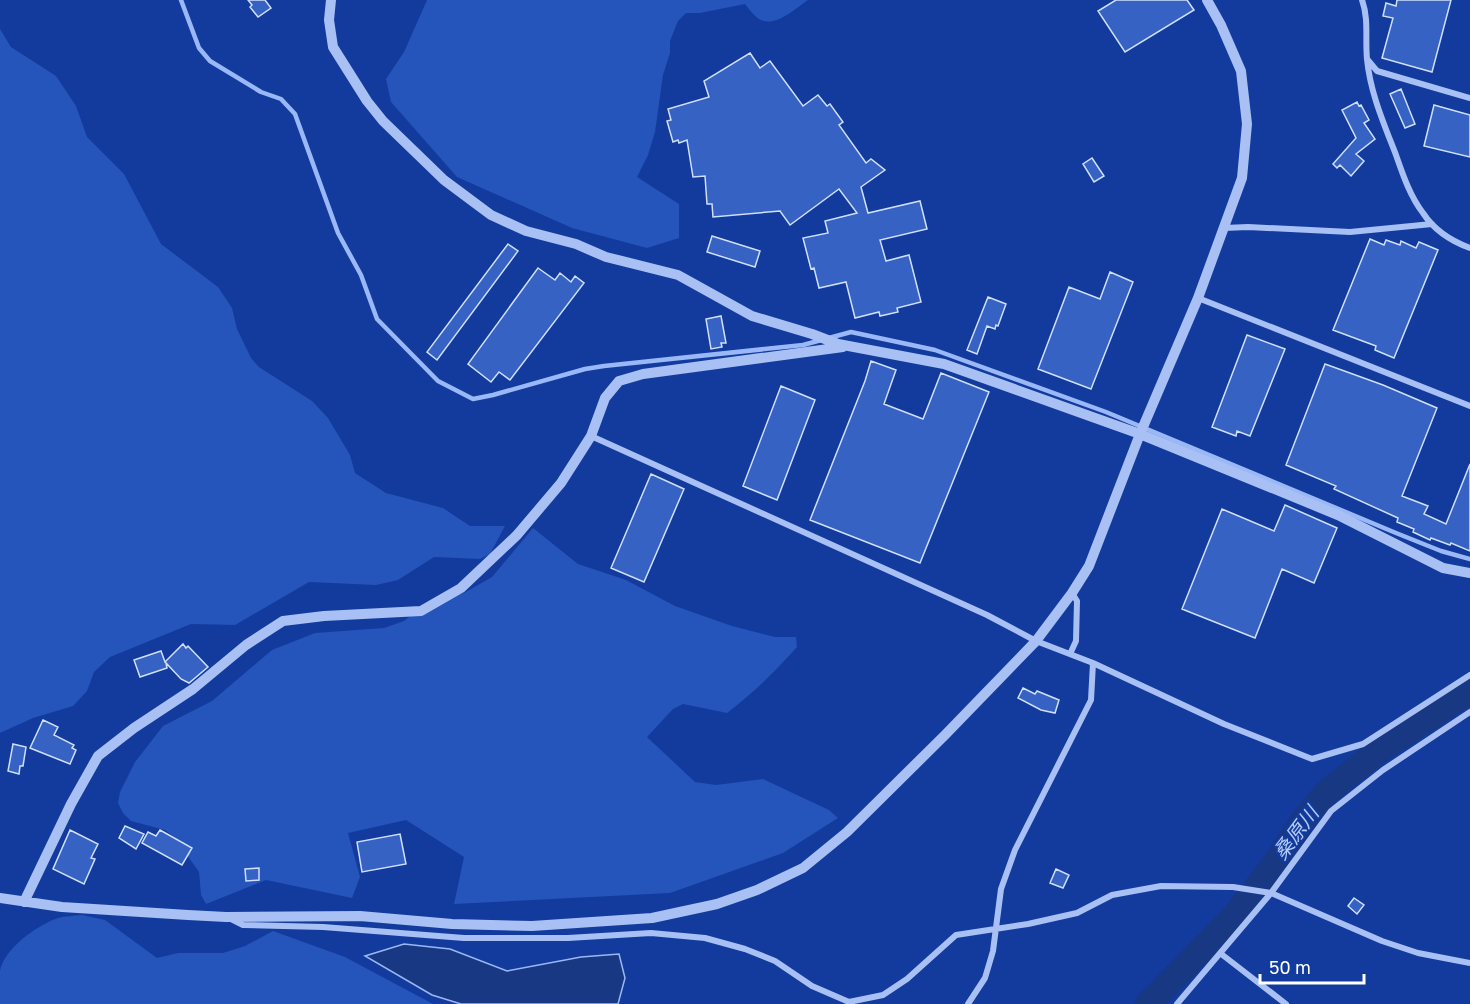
<svg xmlns="http://www.w3.org/2000/svg" width="1470" height="1004" viewBox="0 0 1470 1004" font-family="'Golos Text','Noto Sans JP',sans-serif">
  <style>
    .green { fill: #2554bb }
    .water { fill: #193883; stroke: #9ab8f7; stroke-width: 1.5 }
    .lines { fill: none; stroke-linecap: round; stroke-linejoin: round }
    .stream { stroke: #9ab8f7; stroke-width: 4.5 }
    .river { stroke: #193883; stroke-width: 26 }
    .building { fill: #3662c3; stroke: #d0dffe; stroke-width: 1.5 }
    .minor { stroke: #a8c0f4; stroke-width: 6 }
    .tertiary { stroke: #a8c0f4; stroke-width: 10 }
    .labels { text-anchor: middle; stroke-width: 4.5; stroke-linejoin: round; paint-order: stroke }
    .water-label { font-size: 20px; font-style: italic; fill: #b4cbfa; stroke: #123b9d }
  </style>
  <rect width="100%" height="100%" fill="#123b9d"/>
  <!-- green -->
  <path class="green" d="M427,0H808C796,8 774,29 759,19C754,16 749,9 745,4L700,13H686L678,21L670,41V53L663,75L655,132L648,155L637,177L679,204V238L647,248L572,228L457,177L391,102L386,79L404,52Z
    M0,29L11,47L56,76L76,106L87,137L124,174L161,244L218,287L232,308L237,329L251,358L259,367L312,401L328,418L350,455L355,473L386,493L443,508L470,526H505L490,554L480,559L434,557L398,580L376,585L309,582L235,625L191,624L110,657L94,672L87,691L73,706L33,718L0,733Z
    M533,528L578,564L626,580L675,606L732,626L775,637H796L797,647C774,673 754,692 727,713L683,704L673,709L647,737L695,782L716,785L763,779L829,810L838,818L783,853L670,893L454,904L464,857L406,820L348,833L360,877L352,898L266,880L206,904L201,895L199,872L174,837L165,830L131,821L123,813L118,803L120,792L135,762L163,726L212,701L272,650L315,633L384,628L404,621L432,599L464,593L492,577Z
    M82,915L105,920L157,958L178,953H223L245,946L273,931L345,957L433,1004H0C0,993 0,981 0,971C4,948 38,925 58,918C65,916 74,916 82,915Z"/>
  <!-- water -->
  <path class="water" d="M404,944L450,949L507,971L581,957L619,954L625,978L618,1004H461L432,995L365,956Z"/>
  <g class="lines">
    <!-- stream -->
    <path class="stream" d="M181,0L199,48L210,61L261,92L281,99L295,114L338,233L361,275L377,319L438,381L473,399L493,395L585,369L604,366L803,345L851,332L935,350L1106,412L1396,533L1441,551L1470,559"/>
    <!-- river -->
    <path class="river" d="M1148,1004L1234,917L1274,865L1303,821L1326,793L1378,751L1470,691"/>
  </g>
  <!-- building -->
  <path class="building" d="M248,0H265L271,8L258,17L250,7L252,5Z
    M1116,0H1187L1194,10L1125,52L1098,11Z
    M1397,0H1451L1432,72L1382,58L1393,18L1383,16L1386,3L1396,6Z
    M750,53L760,68L770,61L803,106L818,95L827,106L830,104L843,122L839,125L866,163L871,159L885,170L861,187L868,213L920,201L927,229L880,240L886,261L909,255L921,302L897,308L898,312L880,316L879,312L855,318L846,282L819,288L814,268L811,269L803,238L828,233L825,221L857,213L839,189L790,225L780,211L713,217L712,204H707L705,176L693,177L687,140L679,143L678,140L673,142L667,121L671,120L668,109L709,97L704,81Z
    M1401,89L1415,124L1405,128L1390,94Z
    M1357,102L1359,106L1361,105L1369,120L1364,123L1375,139L1356,154L1364,161L1351,176L1340,165L1337,168L1333,164L1356,138L1342,110Z
    M1434,105L1470,115V157L1424,146Z
    M1092,158L1104,176L1094,182L1083,164Z
    M712,236L760,251L755,267L707,252Z
    M1370,239L1384,245L1386,240L1400,245L1401,241L1416,248L1419,242L1438,250L1394,358L1375,350L1376,346L1333,330Z
    M508,244L518,251L437,360L427,352Z
    M538,268L555,280L560,273L571,282L575,276L584,283L510,380L499,372L491,382L468,364Z
    M1110,272L1133,282L1091,389L1038,369L1069,287L1100,299Z
    M988,297L1006,304L998,326L996,325L995,329L987,326L977,354L967,350Z
    M721,316L726,343H721L722,347L711,349L706,319Z
    M1247,335L1285,349L1250,436L1237,431L1236,436L1212,427Z
    M871,361L896,370L884,404L923,419L941,373L989,392L920,563L810,520L865,381Z
    M1325,364L1383,385L1437,408L1402,496L1428,506L1424,514L1446,524L1470,464V551L1451,543L1450,545L1431,538L1430,540L1413,532L1414,529L1397,522L1398,518L1334,489L1336,486L1286,465Z
    M781,386L815,400L777,500L743,486Z
    M651,474L684,489L644,582L611,568Z
    M1285,505L1337,528L1314,583L1282,569L1255,638L1182,609L1222,509L1274,531Z
    M183,644L186,648L188,646L208,667L189,683L181,679L166,663L167,668L140,677L134,660L161,651L165,662Z
    M1023,688L1035,694L1037,691L1059,700L1055,713L1041,710L1018,698Z
    M43,720L58,727L54,735L74,745L72,748L76,750L70,764L30,748Z
    M13,744L26,747L23,766H20L19,774L8,771Z
    M125,826L144,834L136,849L119,838Z
    M70,830L98,844L91,858L95,859L84,884L53,869Z
    M160,830L192,848L182,865L142,843L148,832L156,836Z
    M400,834L406,864L362,872L357,842Z
    M259,868V880L246,881L245,869Z
    M1056,869L1069,875L1063,888L1050,883Z
    M1354,898L1364,905L1357,914L1348,906Z"/>
  <g class="lines">
    <!-- minor -->
    <path class="minor" d="M1362,0C1369,19 1365,39 1367,59C1370,92 1384,124 1396,155C1403,175 1410,196 1423,213C1434,230 1451,241 1470,248
      M1367,59L1377,71L1470,98
      M1224,228L1248,227L1350,232L1432,224
      M1198,298L1470,406
      M591,436L987,615L1036,641L1093,663L1224,724L1312,759L1363,744L1470,675
      M1070,654L1076,641L1077,601L1072,593
      M231,919L243,925L323,927L464,938H568L651,933L705,938L745,949L775,961L812,986L849,1002L883,995L907,979L956,935L1028,924L1077,913L1112,895L1161,886L1233,887L1271,893L1382,941L1418,953L1470,963
      M1220,953L1286,1004
      M968,1004L985,978L993,951L1001,889L1015,850L1091,700L1093,663
      M1177,1004L1271,893L1331,811L1383,770L1470,712"/>
    <!-- tertiary -->
    <path class="tertiary" d="M331,0L329,20L333,47L367,101L383,121L444,180L491,215L526,231L576,244L606,257L678,275L752,316L812,334L838,344L944,364L1140,434L1338,515L1443,568L1470,573
      M0,898L62,907L188,915L226,917L360,916L452,924L532,926L652,918L717,904L757,890L803,868L847,832L945,735L1036,641L1072,593L1089,566L1140,434L1198,298L1242,178L1247,124L1241,71L1221,25L1207,0
      M24,902L71,804L98,756L134,728L193,689L246,645L283,621L324,616L421,611L461,588L517,535L561,483L591,436L605,398L619,381L643,374L843,347"/>
  </g>
  <g class="labels">
    <!-- water labels -->
    <g class="water-label">
      <text transform="translate(1296 833) rotate(-53)" y="7">桑原川</text>
    </g>
  </g>
  <!-- scale -->
  <path d="M1260 974v9h104v-9" fill="none" stroke="#ffffff" stroke-width="3"/>
  <text x="1269" y="974" font-size="18" fill="#ffffff" stroke="#123b9d" stroke-width="4.5" paint-order="stroke">50 m</text>
</svg>
